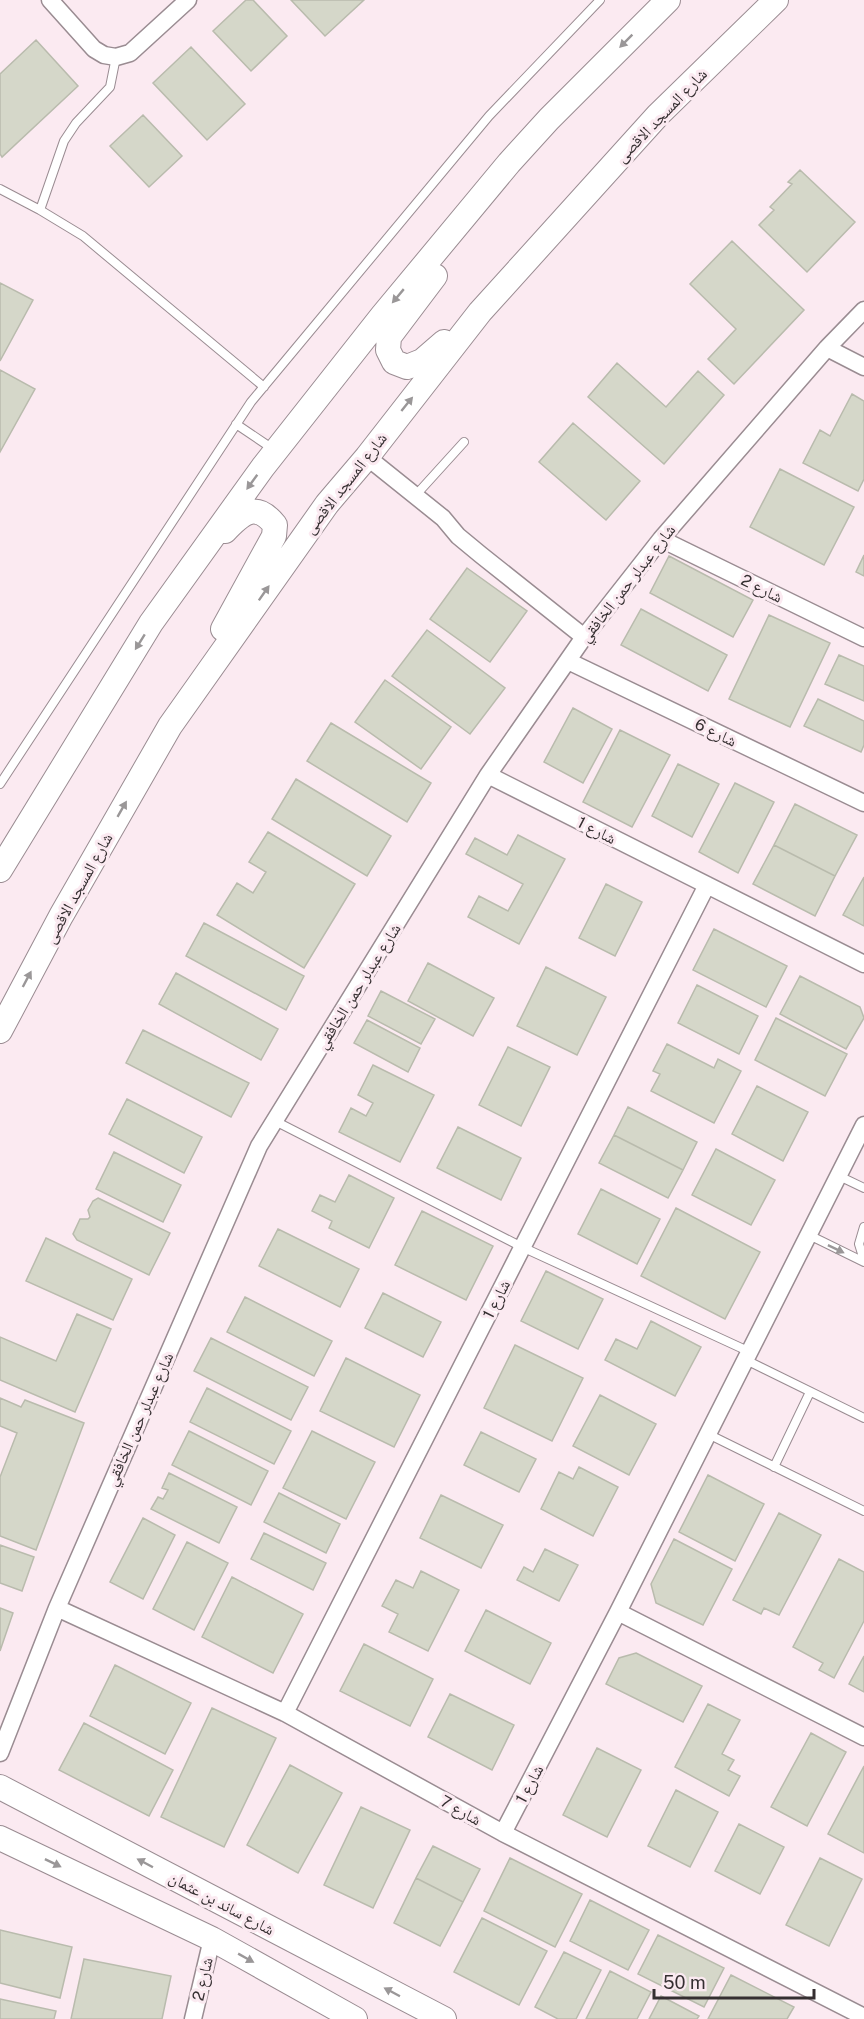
<svg xmlns="http://www.w3.org/2000/svg" width="864" height="2019" viewBox="0 0 864 2019" font-family="'Public Sans','Noto Naskh Arabic',sans-serif">
  <style>
    .building { fill: #d5d7c9; stroke: #b9bbad; stroke-width: 1.5 }
    .lines { fill: none; stroke-linecap: round; stroke-linejoin: round }
    .lane-casing { stroke: #9a8c92; stroke-width: 10 }
    .street-casing { stroke: #9a8c92; stroke-width: 19 }
    .secondary-casing { stroke: #9a8c92; stroke-width: 26 }
    .lane { stroke: #fff; stroke-width: 8 }
    .street { stroke: #fff; stroke-width: 16 }
    .secondary { stroke: #fff; stroke-width: 24 }
    .oneway { fill: #9a9798 }
    .labels { text-anchor: middle; stroke-width: 6; stroke-linejoin: round; paint-order: stroke }
    .street-label { font-size: 16px; fill: #352f31; stroke: #fbeaf1 }
  </style>
  <rect width="100%" height="100%" fill="#fbeaf1"/>
  <!-- building -->
  <path class="building" d="M246,0H253L287,36L251,71L213,31Z
    M291,0H364L325,36Z
    M36,40L78,86L2,157L0,154V74Z
    M191,47L245,104L207,140L153,83Z
    M143,115L182,156L149,187L110,146Z
    M800,170L855,222L807,272L759,225L774,210L770,207L792,184L788,182Z
    M732,241L804,310L734,384L708,359L736,329L690,284Z
    M0,283L33,300L0,361Z
    M617,363L666,407L698,371L724,395L664,464L588,397Z
    M0,370L35,389L0,452Z
    M852,394L864,401V479L858,491L803,463L820,430L830,436Z
    M573,423L640,481L606,520L539,462Z
    M780,469L854,507L824,565L750,527Z
    M864,555V576L856,572Z
    M669,556L753,600L733,637L650,593Z
    M467,568L527,611L490,662L430,619Z
    M641,609L727,655L708,691L621,645Z
    M769,615L830,643L790,727L729,699Z
    M427,630L505,688L470,734L392,676Z
    M839,655L864,666V701L825,684Z
    M385,680L451,727L421,769L355,722Z
    M818,699L864,721V745L861,752L804,726Z
    M573,708L612,729L583,783L544,762Z
    M331,723L431,783L407,822L307,761Z
    M620,730L670,755L632,827L583,802Z
    M678,764L719,784L692,837L652,816Z
    M296,779L391,836L367,876L272,819Z
    M735,783L774,802L738,873L699,852Z
    M795,804L857,835L835,876L774,845Z
    M268,832L355,884L304,968L217,915L237,883L253,893L266,872L249,862Z
    M518,835L565,859L519,944L468,917L479,896L508,911L523,884L466,854L475,838L507,855Z
    M774,845L835,876L815,916L753,884Z
    M864,877V926L843,915Z
    M606,884L642,902L615,956L579,938Z
    M204,923L304,976L286,1010L186,956Z
    M714,929L787,966L766,1007L693,970Z
    M428,963L494,998L473,1036L408,1001Z
    M546,967L606,997L577,1055L517,1026Z
    M176,973L278,1029L261,1060L159,1004Z
    M800,976L860,1007L864,1018L846,1049L780,1014Z
    M697,985L758,1016L739,1054L678,1023Z
    M381,991L435,1019L421,1044L368,1016Z
    M776,1018L847,1054L825,1096L755,1060Z
    M367,1020L420,1048L408,1072L354,1043Z
    M143,1030L249,1083L231,1117L126,1063Z
    M667,1044L714,1068L718,1059L741,1071L714,1123L651,1091L660,1074L653,1071Z
    M508,1047L550,1067L521,1126L479,1105Z
    M373,1065L434,1095L400,1162L339,1132L351,1108L366,1116L373,1103L358,1095Z
    M757,1086L808,1112L783,1161L732,1134Z
    M127,1099L202,1137L184,1173L109,1134Z
    M628,1107L697,1142L683,1170L614,1135Z
    M458,1127L521,1158L501,1200L437,1168Z
    M614,1135L683,1170L668,1198L599,1163Z
    M716,1149L775,1180L751,1225L692,1195Z
    M114,1152L181,1185L163,1222L96,1189Z
    M349,1175L394,1198L369,1248L329,1228L332,1221L312,1211L320,1195L335,1202Z
    M601,1189L660,1219L637,1264L578,1234Z
    M98,1198L170,1233L149,1275L77,1240L73,1234L80,1219H88L90,1217L88,1210L93,1201Z
    M676,1208L760,1252L725,1319L641,1276Z
    M422,1211L493,1246L466,1300L395,1265Z
    M278,1229L359,1269L340,1307L259,1266Z
    M46,1238L132,1279L113,1320L26,1281Z
    M546,1271L603,1299L578,1349L521,1321Z
    M383,1293L441,1322L423,1357L365,1328Z
    M245,1297L332,1341L314,1376L227,1332Z
    M77,1314L111,1329L75,1412L0,1380V1337L56,1361Z
    M651,1321L701,1347L675,1396L605,1360L616,1339L637,1349Z
    M211,1338L308,1387L291,1420L194,1371Z
    M515,1345L583,1378L552,1441L484,1408Z
    M346,1358L420,1395L394,1447L320,1411Z
    M207,1388L291,1431L274,1464L190,1422Z
    M600,1395L656,1424L629,1475L573,1446Z
    M0,1398L21,1407L25,1400L84,1423L36,1550L0,1536V1477L17,1433L0,1426Z
    M189,1431L268,1471L251,1505L172,1465Z
    M312,1431L375,1462L346,1519L283,1488Z
    M481,1432L536,1459L519,1492L464,1465Z
    M579,1467L618,1487L593,1536L541,1509L559,1472L573,1479Z
    M169,1473L237,1507L219,1543L151,1509L158,1497L163,1499L168,1490L162,1488Z
    M708,1475L764,1504L735,1561L679,1532Z
    M279,1493L340,1524L326,1553L264,1522Z
    M441,1495L503,1525L481,1568L420,1538Z
    M779,1513L821,1535L779,1615L764,1608L761,1614L733,1600Z
    M143,1518L175,1535L143,1599L110,1582Z
    M264,1533L326,1563L313,1590L251,1559Z
    M674,1539L732,1569L703,1625L656,1603L651,1584Z
    M187,1542L228,1563L194,1630L153,1609Z
    M0,1545L34,1557L22,1591L0,1583Z
    M545,1549L578,1565L559,1601L517,1580L524,1567L533,1572Z
    M839,1559L864,1572V1621L834,1678L819,1670L823,1663L793,1647Z
    M421,1571L459,1590L428,1651L389,1632L398,1614L382,1606L396,1580L413,1588Z
    M232,1577L303,1614L273,1673L202,1637Z
    M0,1608L13,1613L0,1651Z
    M486,1610L551,1643L530,1684L465,1651Z
    M364,1644L433,1679L410,1726L340,1691Z
    M636,1653L702,1686L683,1722L606,1684L619,1658Z
    M864,1656V1692L849,1684Z
    M115,1665L191,1703L165,1754L90,1716Z
    M450,1694L514,1725L492,1770L428,1737Z
    M708,1704L740,1720L722,1754L734,1760L728,1770L740,1776L729,1796L675,1767Z
    M212,1708L276,1738L224,1847L161,1817Z
    M84,1723L173,1770L149,1816L59,1770Z
    M811,1733L846,1752L807,1826L771,1807Z
    M597,1748L641,1770L607,1837L563,1815Z
    M290,1765L342,1793L298,1873L247,1845Z
    M864,1766V1853L828,1834Z
    M676,1790L718,1812L690,1867L648,1846Z
    M361,1807L410,1830L373,1908L324,1885Z
    M739,1824L784,1847L760,1894L715,1871Z
    M433,1846L480,1869L463,1902L416,1878Z
    M510,1858L582,1894L555,1947L484,1911Z
    M820,1858L862,1879L829,1946L786,1925Z
    M416,1878L463,1902L440,1946L394,1923Z
    M590,1900L649,1930L628,1970L570,1941Z
    M482,1918L547,1951L519,2005L454,1972Z
    M0,1930L72,1947L60,1998L0,1983Z
    M658,1935L724,1968L704,2007L638,1974Z
    M564,1952L601,1970L576,2019H558L535,2007Z
    M84,1959L171,1976L162,2019H71Z
    M610,1971L651,1992L637,2019H586Z
    M731,1975L794,2007L787,2019H708Z
    M661,1996L699,2016L697,2019H649Z
    M0,1999L56,2011L54,2019H0Z"/>
  <g class="lines">
    <!-- lane casing -->
    <g class="lane-casing">
      <path id="lane" d="M0,189L40,210L83,236L264,387
        M40,210L64,141L76,123L110,87L116,57
        M236,424L273,449
        M415,496L464,442
        M0,784L251,402L489,116L600,0
        M275,1121L522,1247L750,1352
        M839,1176L864,1188
        M864,1227L859,1244L864,1260
        M809,1235L864,1262
        M746,1360L864,1418
        M708,1434L864,1511
        M774,1467L810,1392"/>
    </g>
    <!-- street casing -->
    <g class="street-casing">
      <path id="street" d="M50,0L94,49L104,55L116,57L130,53L188,0
        M827,348L864,367
        M367,457L443,518L458,536L481,555L584,637
        M661,539L864,638
        M568,661L864,803
        M488,775L864,964
        M57,1608L285,1713L503,1833L864,2017
        M618,1612L864,1737
        M285,1713L707,885
        M0,1753L57,1608L259,1146L488,775L584,637L661,539L827,348L864,310
        M503,1833L618,1612L864,1125
        M193,2019L212,1939"/>
    </g>
    <!-- secondary casing -->
    <g class="secondary-casing">
      <path id="secondary" d="M435,276L389,337L388,350L394,362L407,367L422,361L444,342
        M223,629L274,536L275,525C256,501 242,513 225,531
        M0,870L151,623L263,467L382,316L509,163L549,119L668,0
        M0,1031L61,916L170,726L327,504L367,457L480,312L658,115L776,0
        M0,1787L444,2019
        M0,1838L212,1939L355,2019"/>
    </g>
    <!-- lane -->
    <use href="#lane" class="lane"/>
    <!-- street -->
    <use href="#street" class="street"/>
    <!-- secondary -->
    <use href="#secondary" class="secondary"/>
  </g>
  <!-- one-way arrows -->
  <defs><path id="oneway-solid" d="M-6-.8H1V-3.2L6.5 0L1 3.2V.8H-6Z" transform="scale(1.5)"/></defs>
  <g class="oneway">
    <use href="#oneway-solid" transform="translate(626 41) rotate(135)"/>
    <use href="#oneway-solid" transform="translate(398 296) rotate(130)"/>
    <use href="#oneway-solid" transform="translate(407 404) rotate(-51)"/>
    <use href="#oneway-solid" transform="translate(252 482) rotate(126)"/>
    <use href="#oneway-solid" transform="translate(264 593) rotate(-55)"/>
    <use href="#oneway-solid" transform="translate(140 642) rotate(122)"/>
    <use href="#oneway-solid" transform="translate(122 809) rotate(-60)"/>
    <use href="#oneway-solid" transform="translate(27 979) rotate(-62)"/>
    <use href="#oneway-solid" transform="translate(836 1249) rotate(26)"/>
    <use href="#oneway-solid" transform="translate(53 1863) rotate(26)"/>
    <use href="#oneway-solid" transform="translate(145 1863) rotate(-152)"/>
    <use href="#oneway-solid" transform="translate(246 1958) rotate(29)"/>
    <use href="#oneway-solid" transform="translate(392 1992) rotate(-152)"/>
  </g>
  <g class="labels">
    <!-- street labels -->
    <g class="street-label">
      <text transform="translate(661 115) rotate(-46)" y="6">شارع المسجد الاقصى</text>
      <text transform="translate(345 483) rotate(-52)" y="6">شارع المسجد الاقصى</text>
      <text transform="translate(627 583) rotate(-52)" y="6">شارع عبدلر حمن الخافقي</text>
      <text transform="translate(762 588) rotate(26)" y="6">شارع 2</text>
      <text transform="translate(716 732) rotate(26)" y="6">شارع 6</text>
      <text transform="translate(597 830) rotate(27)" y="6">شارع 1</text>
      <text transform="translate(78 888) rotate(-61)" y="6">شارع المسجد الاقصى</text>
      <text transform="translate(358 986) rotate(-58)" y="6">شارع عبدلر حمن الخافقي</text>
      <text transform="translate(496 1299) rotate(-63)" y="6">شارع 1</text>
      <text transform="translate(139 1419) rotate(-66)" y="6">شارع عبدلر حمن الخافقي</text>
      <text transform="translate(529 1784) rotate(-62)" y="6">شارع 1</text>
      <text transform="translate(461 1810) rotate(29)" y="6">شارع 7</text>
      <text transform="translate(222 1903) rotate(28)" y="6">شارع ساند بن عثمان</text>
      <text transform="translate(202 1979) rotate(-77)" y="6">شارع 2</text>
    </g>
  </g>
  <!-- scale -->
  <path d="M654 1989v9h160v-9" fill="none" stroke="#352f31" stroke-width="3"/>
  <text x="663" y="1989" font-size="18" fill="#352f31" stroke="#fbeaf1" stroke-width="4.5" paint-order="stroke">50 m</text>
</svg>
